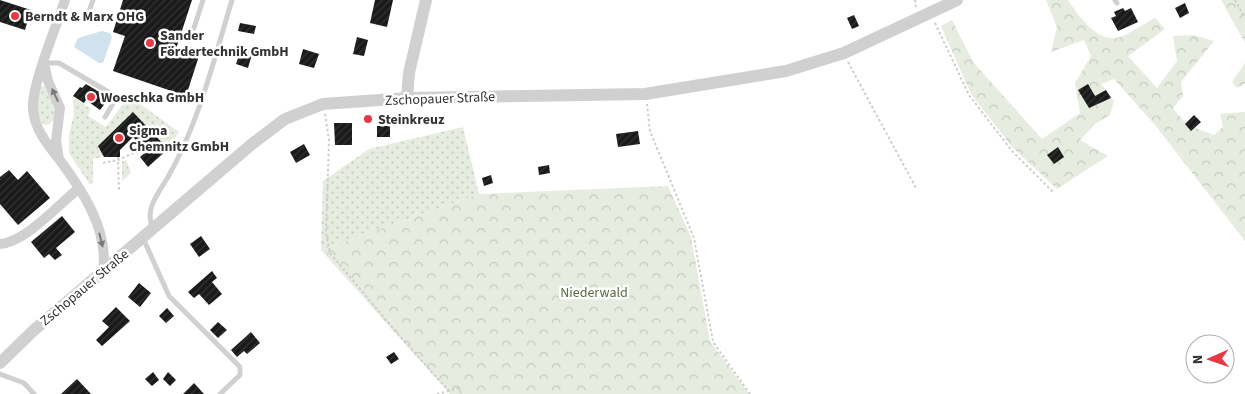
<svg xmlns="http://www.w3.org/2000/svg" width="1245" height="394" viewBox="0 0 1245 394" font-family="'Source Sans 3',sans-serif">
  <style>
    .grass { fill: url(#grass-dots) }
    .forest { fill: url(#forest-crowns) }
    .water { fill: #cfe2ee }
    .building { fill: url(#building-hatch) }
    .lines { fill: none; stroke-linecap: round; stroke-linejoin: round }
    .path { stroke: #cdcdcd; stroke-width: 2; stroke-dasharray: 2.5 2.5; stroke-linecap: butt }
    .service { stroke: #d0d0d0; stroke-width: 5 }
    .minor { stroke: #d0d0d0; stroke-width: 10 }
    .tertiary { stroke: #d0d0d0; stroke-width: 12 }
    .oneway { fill: #7a7a7a }
    .poi-dot { fill: #e63946; stroke: #fff; stroke-width: 2 }
    .labels { text-anchor: middle; stroke-width: 5; stroke-linejoin: round; paint-order: stroke }
    .poi-label { font-size: 14px; font-weight: bold; fill: #333; stroke: #fff; text-anchor: start }
    .street-label { font-size: 14px; fill: #333; stroke: #fff }
    .park-label { font-size: 14px; fill: #56703f; stroke: #fff }
  </style>
  <defs>
    <pattern id="grass-dots" width="8" height="8" patternUnits="userSpaceOnUse" patternTransform="scale(1.25)"><rect width="8" height="8" fill="#e6ecdf"/><path d="M2 2h.1M6 6h.1" fill="none" stroke="#c6cbc0" stroke-width="1.8" stroke-linecap="round"/></pattern>
    <pattern id="forest-crowns" width="20" height="18" patternUnits="userSpaceOnUse" patternTransform="scale(1.25)"><rect width="20" height="18" fill="#e6ecdf"/><path d="M2 6a3 3 0 1 1 6 0M12 15a3 3 0 1 1 6 0" fill="none" stroke="#c6cbc0"/></pattern>
    <pattern id="building-hatch" width="6" height="6" patternUnits="userSpaceOnUse" patternTransform="scale(1.25)"><rect width="6" height="6" fill="#1a1a1a"/><path d="M-1 1l2-2M0 6l6-6M5 7l2-2" fill="none" stroke="#333"/></pattern>
  </defs>
  <rect width="100%" height="100%" fill="#fff"/>
  <!-- grass -->
  <path class="grass" d="M42,86L46,87L56,108L55,119L48,125H44C35,113 37,101 39,87Z
    M129,96L179,132L168,149L133,112L100,158H93V182L90,185L69,153V135L74,114L73,101L75,98L91,109L88,116L106,127Z
    M463,127L479,194L321,250L323,181L369,149Z
    M126,160L131,173L122,181V161Z"/>
  <!-- forest -->
  <path class="forest" d="M1046,0H1068C1077,14 1096,41 1116,38C1125,37 1145,23 1155,18L1165,29L1128,56L1157,88L1177,61L1173,36L1193,35L1214,41L1181,82L1183,96L1173,108L1187,125L1214,135L1223,127L1220,114L1245,112V241L1155,125L1114,79L1101,84L1114,101L1110,115L1095,124L1080,140L1108,156L1057,189L1013,148L971,94L941,26L952,20L973,62L1042,139L1080,113L1075,83L1091,56L1084,40L1051,52L1057,27Z
    M1221,0H1245V43Z
    M1245,63V84L1237,88L1232,82Z
    M668,186L691,237L710,341L749,394H450L321,250L479,194Z"/>
  <!-- water -->
  <path class="water" d="M102,31L110,33L112,37L103,63H99L74,47L78,38Z"/>
  <!-- building -->
  <path class="building" d="M0,0L31,10L25,30L0,22Z
    M123,0H192L176,49L199,56L186,96L113,71L125,36L113,32Z
    M375,0H393L387,27L370,23Z
    M1185,3L1189,13L1180,18L1175,8Z
    M1123,8L1125,11L1131,8L1138,22L1118,31L1111,18L1116,16L1114,12Z
    M854,15L859,26L852,29L847,18Z
    M240,23L256,26L254,34L238,31Z
    M357,37L368,40L364,56L353,54Z
    M242,46L250,48L248,53L252,54L248,68L236,64Z
    M303,49L319,54L314,68L299,64Z
    M86,84L109,98L100,110L86,100L84,103L73,96L80,87L82,88Z
    M1088,84L1098,101L1095,96L1106,90L1111,98L1089,108L1078,90Z
    M133,112L168,149L148,167L140,157L147,151L133,137L120,150V157H104L98,146Z
    M1194,115L1201,122L1191,131L1185,124Z
    M334,123H352V145H335Z
    M377,126H390V137H377Z
    M638,131L640,144L618,147L616,134Z
    M304,144L310,155L296,163L290,152Z
    M1058,147L1064,157L1054,164L1047,155Z
    M549,165L550,173L539,175L538,167Z
    M9,170L18,180L27,171L50,198L18,225L0,204V177Z
    M491,175L493,183L484,186L482,178Z
    M62,216L75,232L56,248L62,255L55,260L49,254L44,258L31,242Z
    M201,236L210,249L199,257L190,244Z
    M212,271L217,278L212,282L222,294L209,305L199,294L194,298L188,292Z
    M139,283L151,293L140,307L128,297Z
    M116,307L130,321L102,346L96,340L109,327L102,321Z
    M167,308L174,316L166,323L159,316Z
    M218,322L227,330L218,338L210,330Z
    M251,332L260,343L247,354L244,351L237,357L231,350Z
    M394,352L399,359L391,364L386,357Z
    M153,372L159,380L152,386L145,379Z
    M168,372L176,380L170,386L163,379Z
    M77,379L91,394H61Z
    M194,383L204,394H183Z"/>
  <g class="lines">
    <!-- path -->
    <path class="path" d="M915,0L916,7
      M1235,0L1245,18
      M935,23L969,95L1012,151L1053,192
      M848,62L916,188
      M647,104L650,131L694,238L713,342L750,394
      M325,114L329,140L326,233L330,253L396,332L449,391L458,388L462,394
      M118,157L119,190
      M103,163L118,160L138,151
      M437,394L449,391"/>
    <!-- service -->
    <path class="service" d="M1115,0L1117,3
      M87,17L93,0
      M191,37L203,0
      M44,63H59L117,97L105,117
      M153,228C144,209 158,194 168,177C199,123 214,59 232,0
      M143,238L169,296L240,367V375L220,394
      M0,374L24,383L34,394"/>
    <!-- minor -->
    <path class="minor" d="M65,0C57,25 31,86 33,109C35,130 47,144 59,159C82,190 109,230 103,270
      M44,64L48,81L60,108L56,141L59,159
      M0,244C26,242 58,205 78,189"/>
    <!-- tertiary -->
    <path class="tertiary" d="M407,98L409,73L426,0
      M0,363L34,330L252,144L285,119L323,104L407,98L645,94L786,71L844,53L957,0"/>
  </g>
  <!-- one-way arrows -->
  <defs><path id="oneway-solid" d="M-6-.8H1V-3.2L6.5 0L1 3.2V.8H-6Z" transform="scale(1.25)"/></defs>
  <g class="oneway">
    <use href="#oneway-solid" transform="translate(55 95) rotate(-115)"/>
    <use href="#oneway-solid" transform="translate(101 240) rotate(76)"/>
  </g>
  <!-- markers -->
  <g class="poi-dot">
    <circle cx="15" cy="16" r="5"/>
    <circle cx="150" cy="43" r="5"/>
    <circle cx="91" cy="97" r="5"/>
    <circle cx="368" cy="119" r="5"/>
    <circle cx="119" cy="138" r="5"/>
  </g>
  <g class="labels">
    <!-- poi labels -->
    <g class="poi-label">
      <text x="25" y="21">Berndt &amp; Marx OHG</text>
      <text x="160" y="40">Sander<tspan x="160" dy="16">Fördertechnik GmbH</tspan></text>
      <text x="101" y="102">Woeschka GmbH</text>
      <text x="378" y="124">Steinkreuz</text>
      <text x="129" y="135">Sigma<tspan x="129" dy="16">Chemnitz GmbH</tspan></text>
    </g>
    <!-- street labels -->
    <g class="street-label">
      <text transform="translate(440 98) rotate(-2)" y="5">Zschopauer Straße</text>
      <text transform="translate(84 287) rotate(-40)" y="5">Zschopauer Straße</text>
    </g>
    <!-- park labels -->
    <g class="park-label">
      <text x="594" y="297">Niederwald</text>
    </g>
  </g>
  <!-- north arrow -->
  <g transform="translate(1210 359) rotate(268)"><circle r="24" fill="#ffffff" stroke="#adadad"/>
  <path d="M0-4L9 19L0 12L-9 19Z" fill="#e63946"/>
  <text y="-8" font-size="14" font-weight="bold" text-anchor="middle" fill="#333333">N</text>
  </g>
</svg>
